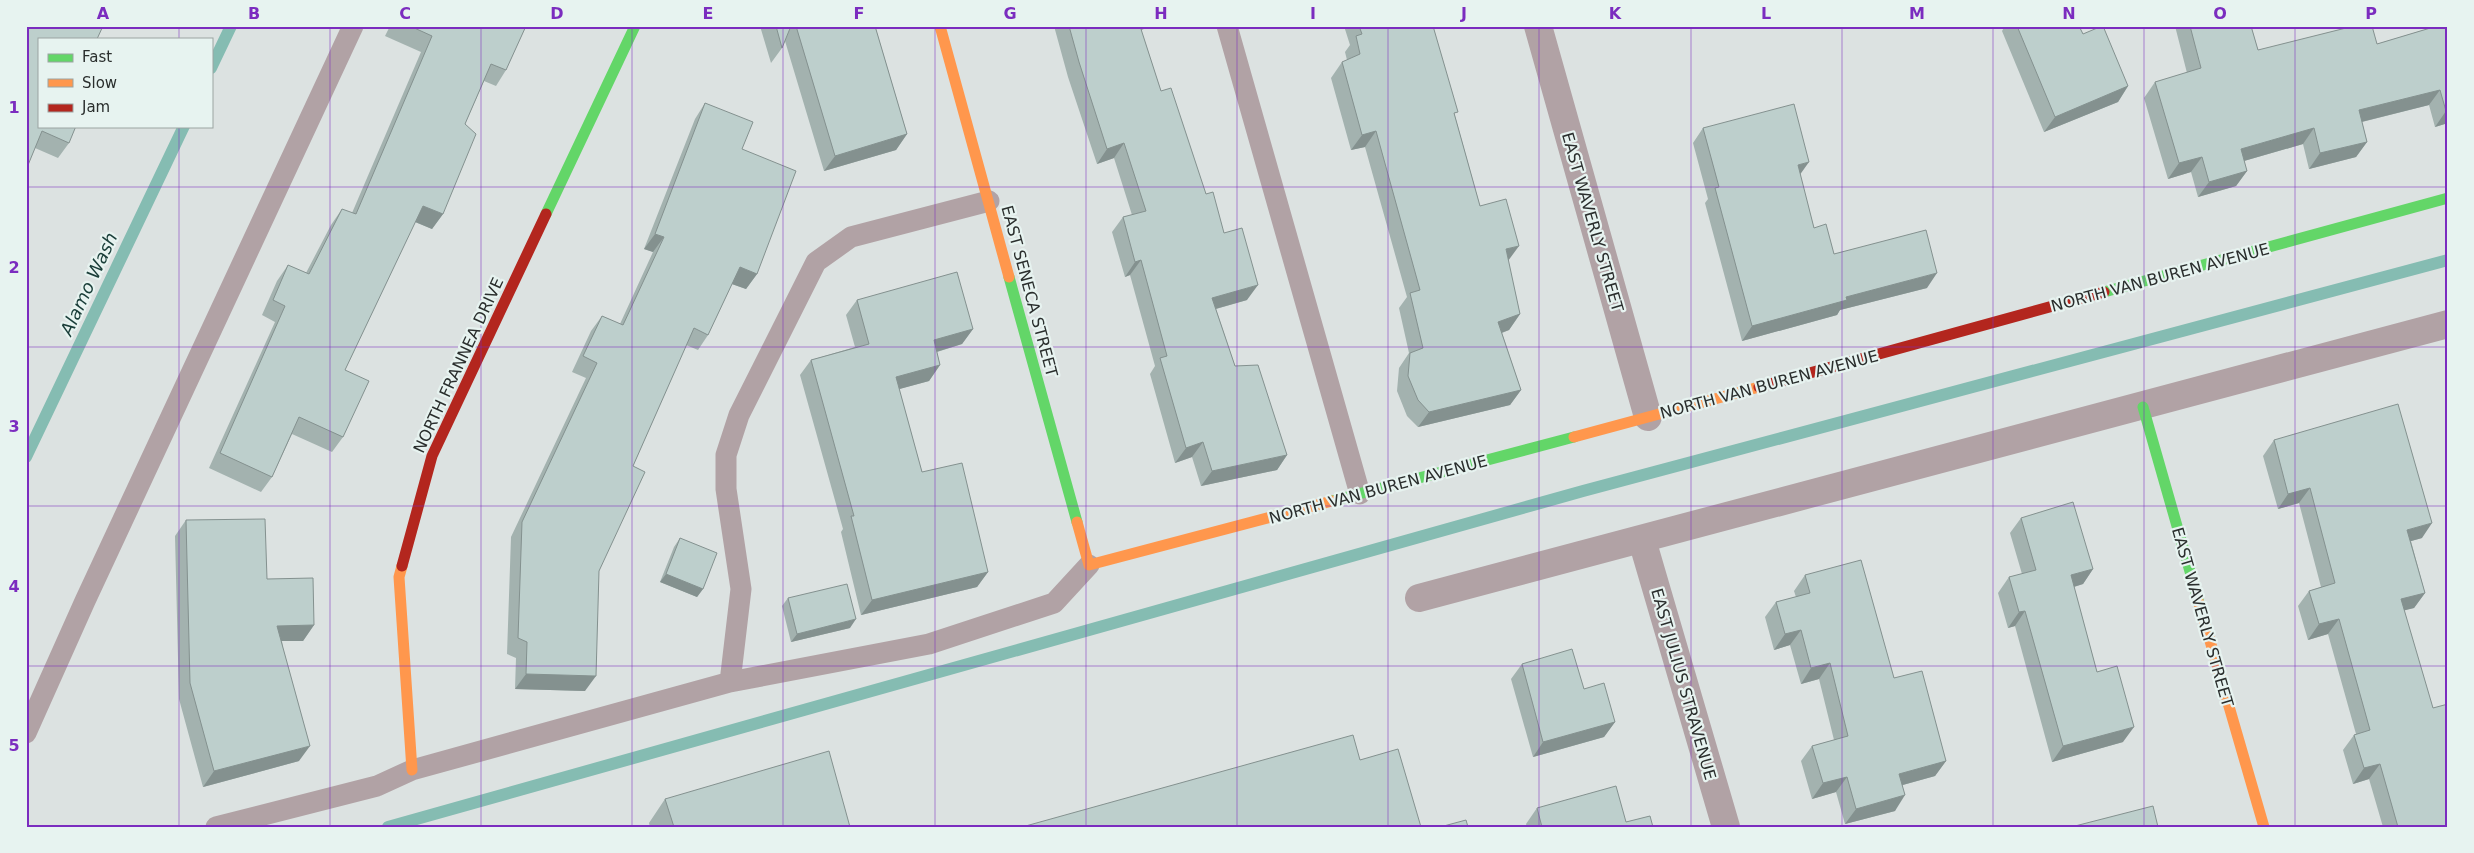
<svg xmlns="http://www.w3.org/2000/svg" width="2474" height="853" viewBox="0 0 2474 853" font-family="'DejaVu Sans',sans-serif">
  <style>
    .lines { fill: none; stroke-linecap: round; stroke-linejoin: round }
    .stream { stroke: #85bcb2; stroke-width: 12 }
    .lane { stroke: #b1a2a5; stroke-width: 21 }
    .street { stroke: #b1a2a5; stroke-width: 28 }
    .fast { stroke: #63d668; stroke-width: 11 }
    .slow { stroke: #ff974d; stroke-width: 11 }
    .jam { stroke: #b3261e; stroke-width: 11 }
    .wall { fill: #a3b2af }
    .shaded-wall { fill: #84918f }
    .building { fill: #bdcfcc; stroke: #84918f }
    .grid { fill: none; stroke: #7b2cbf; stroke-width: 1; stroke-opacity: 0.55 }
    .labels { text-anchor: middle; stroke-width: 4.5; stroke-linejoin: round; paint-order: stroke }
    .street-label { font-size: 16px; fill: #2a2e2d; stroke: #e7f3f0 }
    .water-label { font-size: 18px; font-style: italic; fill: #193d38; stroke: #e7f3f0 }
    .neatline { fill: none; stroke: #7b2cbf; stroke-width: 2 }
    .grid-label { font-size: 16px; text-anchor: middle; font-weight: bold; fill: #7b2cbf }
  </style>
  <rect width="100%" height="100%" fill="#dce2e1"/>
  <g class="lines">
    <!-- stream -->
    <path class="stream" d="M211,68L231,26
      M26,457L184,126
      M388,827L1583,491L2448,260"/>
    <!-- lane -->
    <path class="lane" d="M1227,26L1360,494
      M730,682L741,589L726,489V455L739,415L816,262L851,237L989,201
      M26,733L85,601L353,26
      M216,827L377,786L412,770L730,682L929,644L1054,603L1089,565"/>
    <!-- street -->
    <path class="street" d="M1538,26L1648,417
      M1642,540L1726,827
      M1419,598L2448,324"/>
    <!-- fast -->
    <path class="fast" d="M546,214L635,26
      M1009,277L1077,522
      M2104,292L2448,198
      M2143,407L2199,603
      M1332,501L1574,437"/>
    <!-- slow -->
    <path class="slow" d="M940,26L1009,277
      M1574,437L1759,387
      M1077,522L1089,565L1332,501
      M402,566L399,577L412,770
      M2199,603L2264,827"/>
    <!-- jam -->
    <path class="jam" d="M1759,387L2104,292
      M402,566L432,456L546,214"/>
  </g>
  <!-- wall -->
  <path class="wall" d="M390,26H526L506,70L496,86L484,81L465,124L443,214L432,229L415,222L345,370L343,437L332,452L292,434L272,477L261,492L209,468L275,322L262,315L277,281L288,265L306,273L331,225L342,209L352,213L421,52L385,36Z
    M760,26H875L907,134L896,150L824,171L785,41L782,48L771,63Z
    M1054,26H1153L1141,30L1161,91L1206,194L1224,233L1247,300L1216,309L1235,366L1287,455L1277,470L1201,486L1192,457L1175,463L1150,374L1155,366L1130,275L1125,277L1112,232L1123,217L1132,215L1114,158L1097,164L1068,77Z
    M1344,26H1433L1455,116L1480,206L1508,261L1520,314L1509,330L1502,333L1521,390L1510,405L1418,427L1407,416L1397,391L1399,368L1409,353L1399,308L1407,297L1365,147L1351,150L1331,78L1342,62L1347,60L1345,52L1350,45Z
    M2005,26H2079L2083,34L2128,86L2118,102L2044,132L2002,31Z
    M2175,26H2251L2258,50L2377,44L2437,26L2448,123L2435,127L2429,105L2362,122L2367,142L2356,157L2309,169L2303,144L2244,161L2247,171L2236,186L2198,197L2191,172L2168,179L2144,98L2155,82L2187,73Z
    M39,39L69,143L58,158L35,148Z
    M705,103L742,149L757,274L746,289L732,284L708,335L698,350L686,345L633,466L599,571L585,691L515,689L516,658L507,654L511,537L586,378L572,372L591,331L602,316L620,324L653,252L644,249L695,119Z
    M1703,128L1800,175L1814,228L1834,254L1927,288L1840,310L1837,315L1742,341L1705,203L1708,199L1693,143Z
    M857,300L973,329L962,344L937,352L940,365L929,381L899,389L922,472L988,572L977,587L861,615L841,532L843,529L800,375L811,360L855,347L846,315Z
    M2274,440L2422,538L2411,541L2425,593L2414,608L2404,610L2448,827H2383L2369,779L2353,784L2343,750L2354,735L2356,734L2328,634L2308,640L2298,606L2309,591L2321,587L2299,503L2278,509L2263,456Z
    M2021,518L2093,569L2083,584L2074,587L2097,672L2123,742L2052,762L2015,626L2008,628L1998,593L2009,577L2022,574L2010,533Z
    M186,520L267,579L314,625L303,641H282L299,761L203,787L179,699L175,536Z
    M680,538L703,589L697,597L660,582L674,547Z
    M1805,575L1894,678L1946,761L1935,776L1903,785L1895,811L1845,824L1836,792L1812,799L1801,761L1812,746L1834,740L1819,679L1801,684L1790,645L1774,650L1765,617L1776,602L1796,597L1794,591Z
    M788,598L850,628L791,642L782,606Z
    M1522,664L1584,689L1615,722L1604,737L1533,757L1511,679Z
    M665,799L850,827H650L649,823Z
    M1537,808L1626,822L1653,827H1527L1526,824Z"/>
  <!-- shaded-wall -->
  <path class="shaded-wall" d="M1132,26H1153L1127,34Z
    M2128,86L2118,102L2044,132L2055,117Z
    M2440,90L2429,105L2349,125L2359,110Z
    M2446,111H2448V123L2435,127Z
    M2314,128L2303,144L2230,165L2241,149Z
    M1376,131L1365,147L1351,150L1362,135Z
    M907,134L896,150L824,171L835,156Z
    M2367,142L2356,157L2309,169L2320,153Z
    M1124,143L1114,158L1097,164L1107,149Z
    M2202,157L2191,172L2168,179L2179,163Z
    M1809,162L1799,176L1798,165Z
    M2247,171L2236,186L2198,197L2209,182Z
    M423,206L443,214L432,229L413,221Z
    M655,234L664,237L653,252L644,249Z
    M1519,246L1508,261L1506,249Z
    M1141,260L1130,275L1125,277L1135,262Z
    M740,267L757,274L746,289L729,283Z
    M1937,273L1927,288L1840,310L1837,315L1742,341L1752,326L1846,297Z
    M1258,285L1247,300L1201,313L1212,298Z
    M1520,314L1509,330L1487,338L1498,322Z
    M973,329L962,344L923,356L934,340Z
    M940,365L929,381L885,393L896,377Z
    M1521,390L1510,405L1418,427L1429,412Z
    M1203,442L1192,457L1175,463L1186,448Z
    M1287,455L1277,470L1201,486L1212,471Z
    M2310,488L2299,503L2278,509L2288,494Z
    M2432,523L2422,538L2397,545L2407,530Z
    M2093,569L2083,584L2060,591L2071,575Z
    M988,572L977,587L861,615L872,600Z
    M666,574L703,589L697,597L660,582Z
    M2425,593L2414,608L2390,614L2401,599Z
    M2025,611L2015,626L2008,628L2019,612Z
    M856,619L850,628L791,642L797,634Z
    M2339,619L2328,634L2308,640L2319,624Z
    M314,625L303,641H267L277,626Z
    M1801,630L1790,645L1774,650L1785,634Z
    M1830,663L1819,679L1801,684L1811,668Z
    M526,674L596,676L585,691L515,689Z
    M1615,722L1604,737L1533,757L1543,742Z
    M2134,727L2123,742L2052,762L2063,746Z
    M310,746L299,761L203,787L214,771Z
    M1946,761L1935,776L1888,789L1899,774Z
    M2380,764L2369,779L2353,784L2364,768Z
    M1847,777L1836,792L1812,799L1823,783Z
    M1905,795L1895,811L1845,824L1856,809Z"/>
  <!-- building -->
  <path class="building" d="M26,26H103L97,39H39V126H76L69,143L42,131L26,170Z
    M410,26H526L506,70L491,64L465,124L476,134L443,214L423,206L345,370L369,381L343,437L299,417L272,477L220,453L285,306L273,300L288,265L309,274L342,209L356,214L432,36Z
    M776,26H791L782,48Z
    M796,26H875L907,134L835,156Z
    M1069,26H1140L1161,91L1171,88L1206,194L1213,192L1224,233L1242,228L1258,285L1212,298L1235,366L1258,365L1287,455L1212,471L1203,442L1186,448L1160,358L1167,356L1141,260L1135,262L1123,217L1146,211L1124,143L1107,149L1079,62Z
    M1359,26H1433L1458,112L1454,113L1480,206L1506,199L1519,246L1506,249L1520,314L1498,322L1521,390L1429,412L1418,400L1408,376L1410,353L1423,348L1410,293L1420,290L1376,131L1362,135L1342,62L1360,54L1356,36L1362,34Z
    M2017,26H2079L2083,34L2102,26H2103L2128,86L2055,117Z
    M2190,26H2251L2258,50L2354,26H2372L2377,44L2437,26H2448V111H2446L2440,90L2359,110L2367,142L2320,153L2314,128L2241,149L2247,171L2209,182L2202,157L2179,163L2155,82L2201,68Z
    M705,103L753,122L742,149L796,171L757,274L740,267L708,335L694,328L633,466L645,472L599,571L596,676L526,674L527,642L518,638L522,522L597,363L583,356L602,316L623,325L664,237L655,234Z
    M1794,104L1809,162L1798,165L1814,228L1826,224L1834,254L1926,230L1937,273L1846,297L1847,300L1752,326L1715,188L1719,187L1703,128Z
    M957,272L973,329L934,340L940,365L896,377L922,472L962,463L988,572L872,600L851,516H854L811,360L869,344L857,300Z
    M2398,404L2432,523L2407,530L2425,593L2401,599L2433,708L2448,704V827H2398L2380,764L2364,768L2354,735L2370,730L2339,619L2319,624L2309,591L2335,583L2310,488L2288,494L2274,440Z
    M2073,502L2093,569L2071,575L2097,672L2117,666L2134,727L2063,746L2025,611L2019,612L2009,577L2036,570L2021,518Z
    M265,519L267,579L313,578L314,625L277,626L310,746L214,771L190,683L186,520Z
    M680,538L717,553L703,589L666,574Z
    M1861,560L1894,678L1922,671L1946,761L1899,774L1905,795L1856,809L1847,777L1823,783L1812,746L1848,736L1830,663L1811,668L1801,630L1785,634L1776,602L1810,593L1805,575Z
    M847,584L856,619L797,634L788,598Z
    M1572,649L1584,689L1604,683L1615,722L1543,742L1522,664Z
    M1353,735L1360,760L1398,749L1421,827H1022Z
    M829,751L850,827H674L665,799Z
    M1616,786L1626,822L1650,816L1653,827H1542L1537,808Z
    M2153,806L2158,827L2075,826Z
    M1466,820L1468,827H1440Z"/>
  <!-- grid -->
  <path class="grid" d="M179,26V39M330,26V827M481,26V827M632,26V827M783,26V827M935,26V827M1086,26V827M1237,26V827M1388,26V827M1539,26V827M1691,26V827M1842,26V827M1993,26V827M2144,26V827M2295,26V827M179,126V827M26,187H2448M26,347H2448M26,506H2448M26,666H2448"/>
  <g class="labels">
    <!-- street labels -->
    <g class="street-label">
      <text transform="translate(1593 222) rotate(74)" y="6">EAST WAVERLY STREET</text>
      <text transform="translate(2160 277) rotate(-15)" y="6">NORTH VAN BUREN AVENUE</text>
      <text transform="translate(1030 291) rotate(75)" y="6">EAST SENECA STREET</text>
      <text transform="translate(458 365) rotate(-65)" y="6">NORTH FRANNEA DRIVE</text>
      <text transform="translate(1769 384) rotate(-15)" y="6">NORTH VAN BUREN AVENUE</text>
      <text transform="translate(1378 489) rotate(-15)" y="6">NORTH VAN BUREN AVENUE</text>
      <text transform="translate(2203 617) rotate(74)" y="6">EAST WAVERLY STREET</text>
      <text transform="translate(1684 684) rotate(74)" y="6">EAST JULIUS STRAVENUE</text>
    </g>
    <!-- water labels -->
    <g class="water-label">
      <text transform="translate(89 284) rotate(-65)" y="6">Alamo Wash</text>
    </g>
  </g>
  <!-- border -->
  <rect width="2474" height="853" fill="none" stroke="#e7f3f0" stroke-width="55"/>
  <!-- legend -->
  <rect x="38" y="38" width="175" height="90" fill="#e7f3f0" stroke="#9ba4a2"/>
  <rect x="48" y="54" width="25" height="8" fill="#63d668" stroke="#9ba4a2"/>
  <text x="82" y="62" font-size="15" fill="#2a2e2d">Fast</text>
  <rect x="48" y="79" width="25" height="8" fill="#ff974d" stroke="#9ba4a2"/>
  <text x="82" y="88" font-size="15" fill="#2a2e2d">Slow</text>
  <rect x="48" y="104" width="25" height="8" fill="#b3261e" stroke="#9ba4a2"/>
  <text x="82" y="112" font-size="15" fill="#2a2e2d">Jam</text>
  <rect x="28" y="28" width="2418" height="798" class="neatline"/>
  <g class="grid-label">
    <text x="103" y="19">A</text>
    <text x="254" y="19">B</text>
    <text x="405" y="19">C</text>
    <text x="557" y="19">D</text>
    <text x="708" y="19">E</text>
    <text x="859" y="19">F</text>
    <text x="1010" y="19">G</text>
    <text x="1161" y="19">H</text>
    <text x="1313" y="19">I</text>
    <text x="1464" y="19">J</text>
    <text x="1615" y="19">K</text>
    <text x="1766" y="19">L</text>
    <text x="1917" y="19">M</text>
    <text x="2069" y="19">N</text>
    <text x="2220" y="19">O</text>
    <text x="2371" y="19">P</text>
    <text x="14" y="113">1</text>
    <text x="14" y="273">2</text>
    <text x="14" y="432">3</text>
    <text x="14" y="592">4</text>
    <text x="14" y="751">5</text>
  </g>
</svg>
